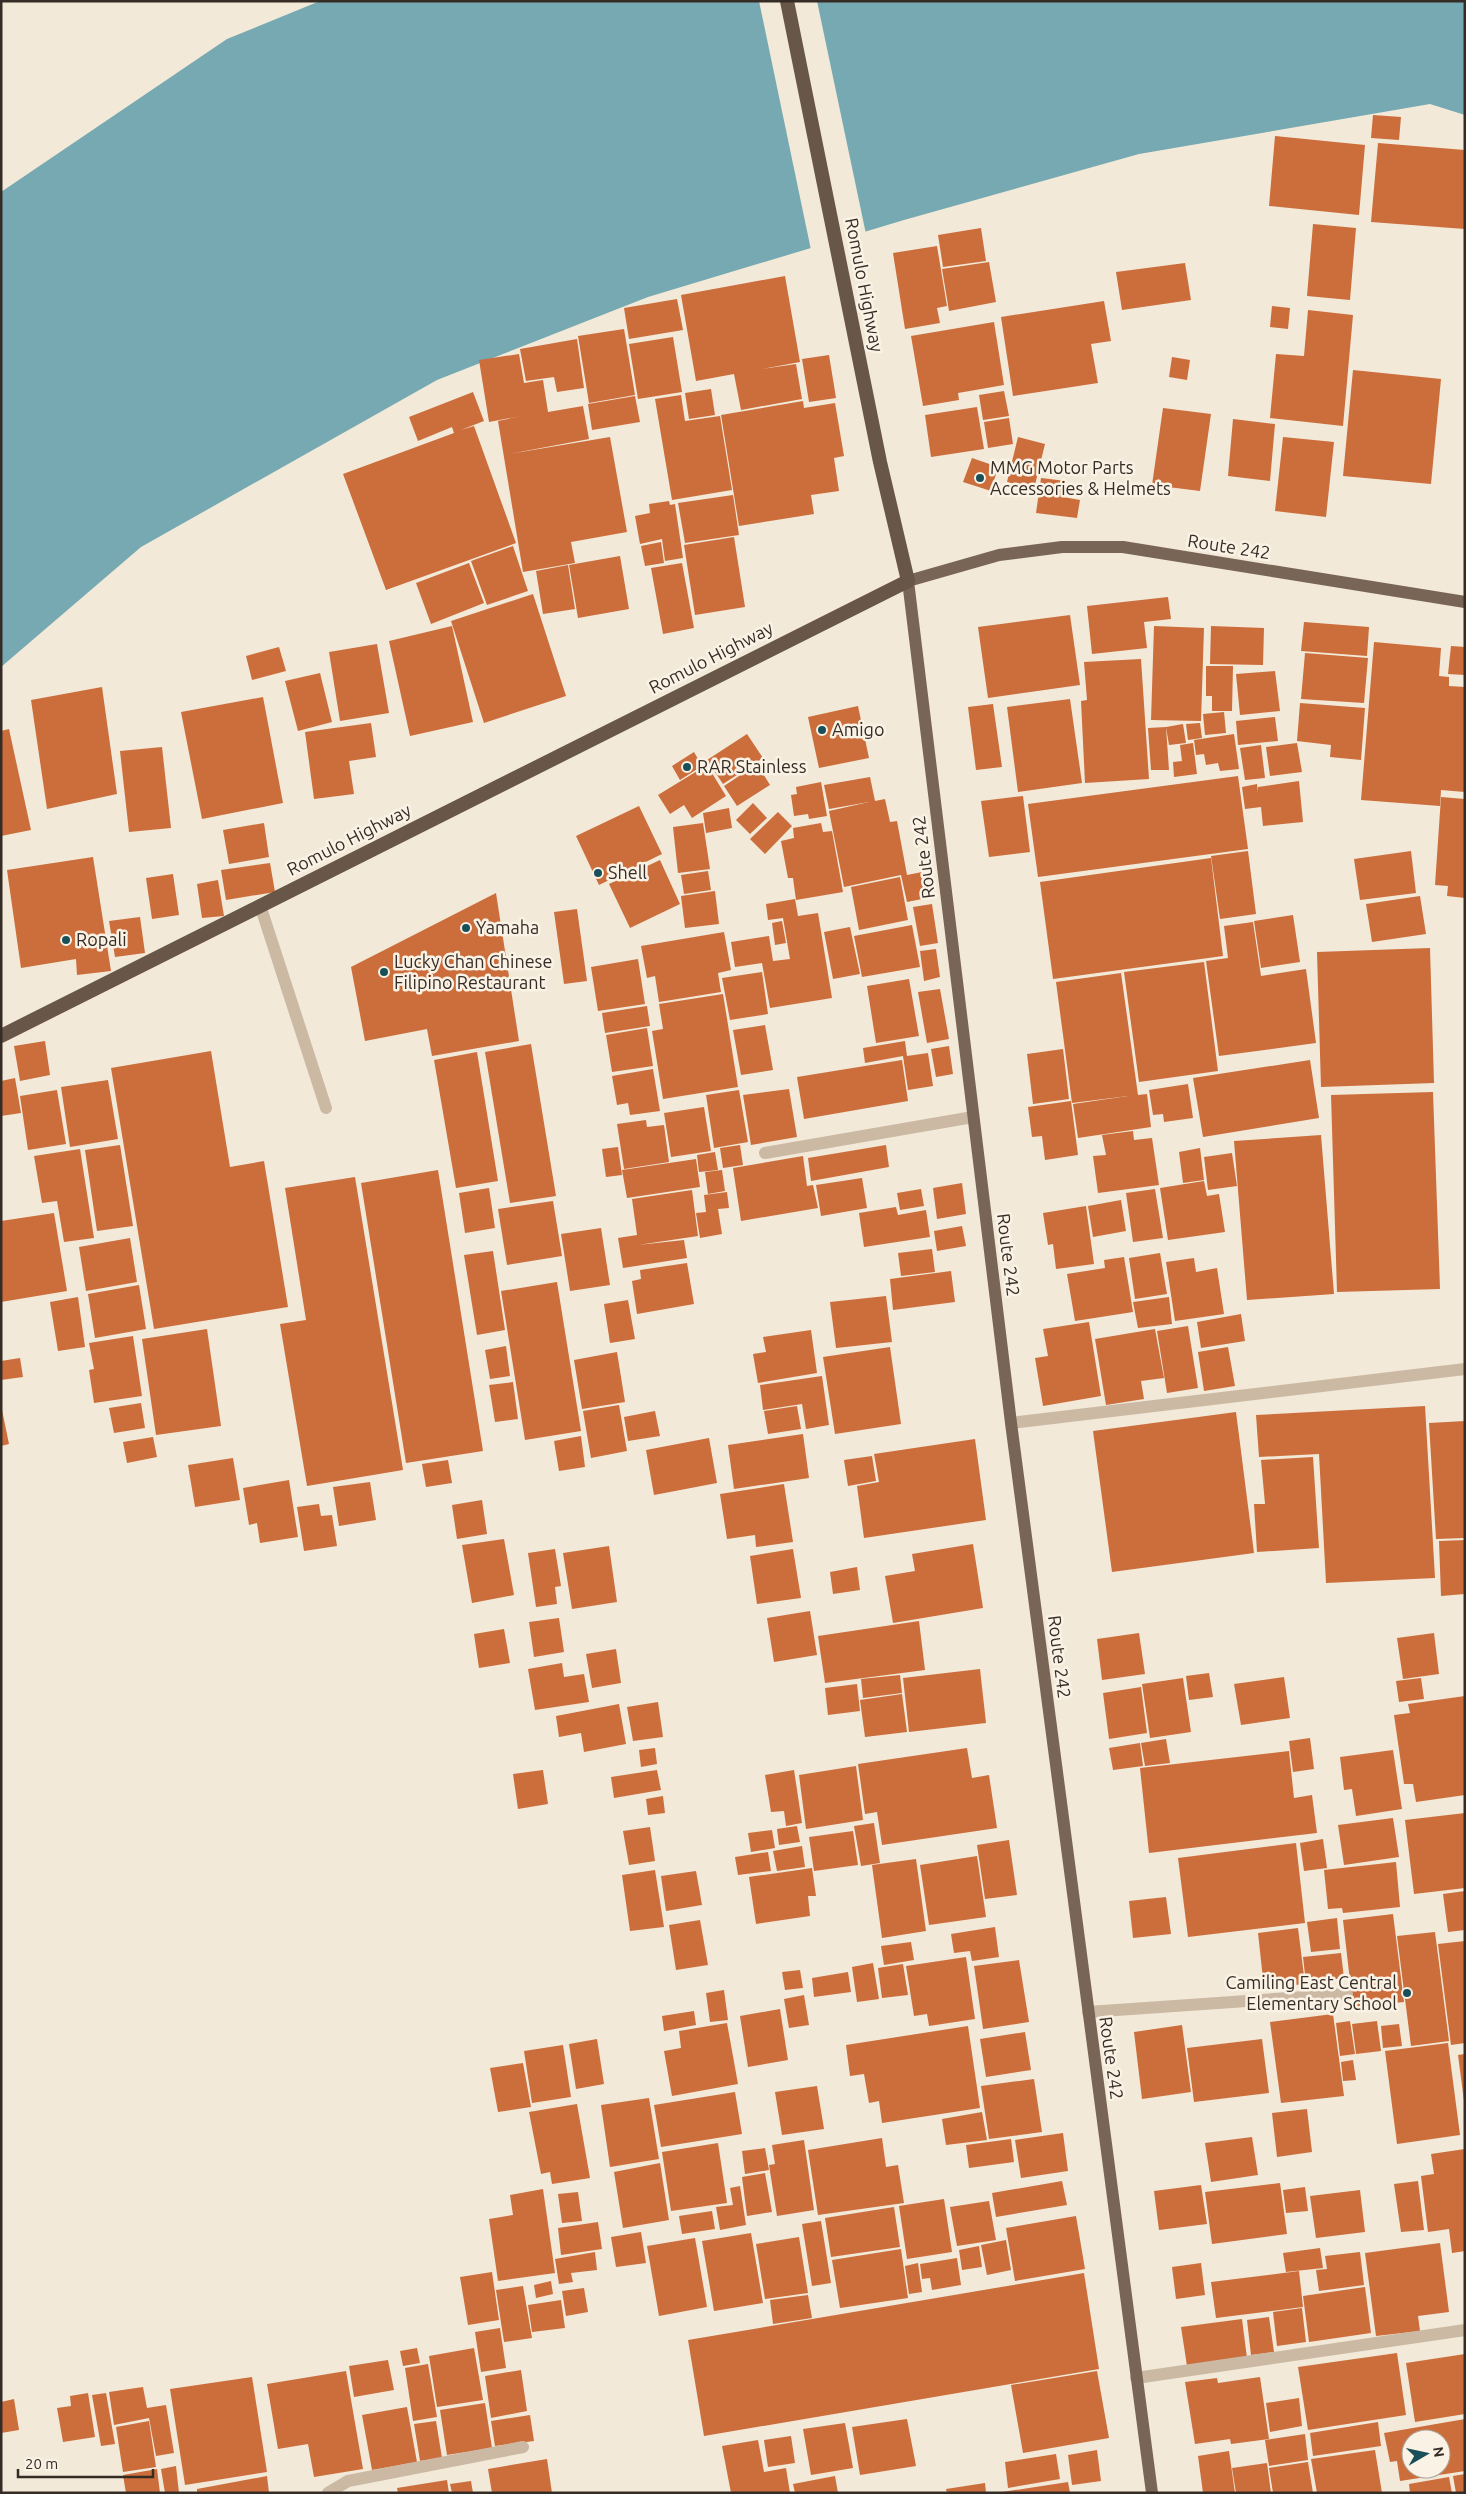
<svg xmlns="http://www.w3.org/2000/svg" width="1466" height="2494" viewBox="0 0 1466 2494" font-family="Ubuntu,sans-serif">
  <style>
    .water { fill: #76a9b1 }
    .pier { fill: #f2e9d8 }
    .building { fill: #cc6d3c; fill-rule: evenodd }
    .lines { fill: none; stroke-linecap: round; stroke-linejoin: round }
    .service { stroke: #cbb9a4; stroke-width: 12 }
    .minor { stroke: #cbb9a4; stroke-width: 12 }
    .primary { stroke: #796556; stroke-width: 12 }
    .trunk { stroke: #685649; stroke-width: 14 }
    .poi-dot { fill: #194f59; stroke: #faf2e5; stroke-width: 2 }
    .labels { text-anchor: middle; stroke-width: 5; stroke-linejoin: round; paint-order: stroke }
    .street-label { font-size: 18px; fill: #362c26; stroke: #faf2e5 }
    .poi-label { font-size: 18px; fill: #362c26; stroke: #faf2e5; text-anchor: start }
  </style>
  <rect width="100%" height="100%" fill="#f2e9d8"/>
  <!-- water -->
  <path class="water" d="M320,1H1465V115L1430,104L1139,154L904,220L648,297L437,380L141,547L1,667V192L227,39Z"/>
  <!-- pier -->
  <path class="pier" d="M759,1H817L866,234L811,250Z"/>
  <!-- building -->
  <path class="building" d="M1373,115L1401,117L1399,140L1371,138Z
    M1275,136L1365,145L1359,215L1269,206Z
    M1378,143L1465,150V229L1371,222Z
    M1313,224L1356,228L1350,300L1307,296Z
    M981,228L986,261L943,267L938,235Z
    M937,246L947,306L937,308L940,323L905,329L893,253Z
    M989,262L996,302L949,311L942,269Z
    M1185,263L1191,300L1122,310L1116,272Z
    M785,276L800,362L762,369L796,364L802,399L741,410L734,374L696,381L681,295Z
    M677,299L683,330L629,339L624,308Z
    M1104,301L1111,341L1091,344L1098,383L1013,396L1001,317Z
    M1272,306L1290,308L1288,329L1270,327Z
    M1308,310L1353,315L1343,426L1270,418L1276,354L1304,356Z
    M994,322L1004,385L958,393L959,400L923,406L911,336Z
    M624,329L635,395L589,403L578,336Z
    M673,337L682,392L638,399L629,344Z
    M577,339L584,388L557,392L554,377L526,381L520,349Z
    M519,354L524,383L543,380L548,412L583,406L589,439L509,454L610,437L627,532L571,542L575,563L523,572L498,421L521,416L489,422L479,360Z
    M829,355L836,398L809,402L802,359Z
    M1172,357L1190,360L1187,380L1169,377Z
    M1353,370L1441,379L1431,484L1343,476Z
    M711,389L715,415L689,419L685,393Z
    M1004,391L1009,416L983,420L979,395Z
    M473,392L484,421L461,430L474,426L516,543L386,590L343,474L454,433L452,427L418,441L409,417Z
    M681,395L685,421L720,416L732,490L672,500L655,399Z
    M635,396L640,422L592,430L588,404Z
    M803,401L804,408L835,403L844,456L834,458L839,491L811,495L814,514L739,526L721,415Z
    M977,407L984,449L931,457L925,415Z
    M1163,408L1211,414L1200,491L1152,485Z
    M1009,418L1013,444L988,448L984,422Z
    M1233,419L1275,424L1270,481L1228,476Z
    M1018,437L1045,444L1034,489L1007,482Z
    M1283,437L1334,442L1326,517L1275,511Z
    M972,458L998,467L991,491L963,482Z
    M1041,478L1066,481L1063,497L1080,500L1077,518L1036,513Z
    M733,495L739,535L685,543L678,503Z
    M669,501L670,505L675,504L683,558L665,561L662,539L640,544L635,516L650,513L649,504Z
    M734,537L745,607L695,615L684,545Z
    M661,542L664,563L645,566L641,546Z
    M513,546L528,591L487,605L471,561Z
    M620,556L629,609L578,618L569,565Z
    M469,563L484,603L431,624L416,583Z
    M682,563L694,628L663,634L651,568Z
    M568,565L575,609L543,614L536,571Z
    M533,594L566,696L484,723L451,621Z
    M1168,597L1171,619L1144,622L1147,648L1092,654L1087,606Z
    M1070,615L1080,685L988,698L978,627Z
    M1304,622L1369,627L1367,656L1301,651Z
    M452,626L473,722L410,736L389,641Z
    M1154,626L1204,628L1201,721L1151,720Z
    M1211,626L1264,628L1263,665L1210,664Z
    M1374,642L1441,648L1439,676L1449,677V686L1465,687V792L1441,790L1440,806L1361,800Z
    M377,644L389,713L340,721L329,652Z
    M1451,646L1465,647V675L1448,674Z
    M279,647L286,671L252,680L246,656Z
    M1305,653L1368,658L1364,703L1301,699Z
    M1141,659L1149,779L1085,783L1081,701L1087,700L1084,662Z
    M1206,666H1233L1232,711H1212V696H1206Z
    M1275,671L1280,711L1240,715L1236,674Z
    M320,673L332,722L298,731L285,681Z
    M102,687L117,794L47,809L31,700Z
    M263,697L283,803L202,819L181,712Z
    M1070,699L1082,783L1018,792L1007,707Z
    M1300,703L1365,708L1361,760L1330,757L1331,745L1297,741Z
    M993,704L1002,767L976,770L968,707Z
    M858,706L869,758L819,768L808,717Z
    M1224,712L1226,733L1205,735L1203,714Z
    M1275,717L1278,741L1238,745L1236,721Z
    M371,723L376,757L349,761L354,794L314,799L305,732Z
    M1200,723L1202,738L1188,740L1186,724Z
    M1183,724L1186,743L1169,745L1166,727Z
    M1166,727L1169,770H1151L1148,728Z
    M9,729L31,830L1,836V731Z
    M747,734L763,758L723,784L707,760Z
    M1234,734L1239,769L1220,771L1218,763L1206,765L1204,754L1196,755L1194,740Z
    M1193,743L1197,774L1174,777L1173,762L1182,761L1180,745Z
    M1297,743L1302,772L1270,776L1266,747Z
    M1261,745L1265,778L1245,780L1240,748Z
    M162,747L171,828L129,832L120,751Z
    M694,752L702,766L680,780L672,766Z
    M757,764L770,785L737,806L724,786Z
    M707,765L726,796L692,818L684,805L670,814L658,795Z
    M1238,776L1248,849L1038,877L1028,804Z
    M870,777L875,801L885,799L890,822L897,821L907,875L922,872L927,898L907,902L901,875L844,887L829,811L869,802L829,809L824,785Z
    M1299,781L1303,822L1263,826L1261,807L1245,809L1242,787L1257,784L1258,792V787Z
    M821,782L827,816L809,819L808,814L794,816L791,795L797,794L796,787Z
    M1023,796L1030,852L989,857L981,801Z
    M1441,797L1465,799V898L1447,896L1448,886L1435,885Z
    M753,803L767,818L750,834L736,820Z
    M639,806L662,854L599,885L576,836Z
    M729,808L732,828L706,833L703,813Z
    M778,812L792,826L765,854L750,839Z
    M264,823L269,857L229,864L223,830Z
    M703,823L710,869L678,873L673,827Z
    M821,823L823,832L832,831L843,892L796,900L793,878H788L781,841L794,838L793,828Z
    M1248,851L1256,914L1220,919L1211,856Z
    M1411,851L1416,893L1360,900L1354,859Z
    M93,857L111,971L77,975L76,959L21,968L7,870Z
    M1211,858L1223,956L1053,979L1040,882Z
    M660,860L680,904L630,928L609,884Z
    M270,863L275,892L226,900L221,870Z
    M708,871L711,890L684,894L681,875Z
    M173,874L179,915L152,919L146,878Z
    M900,877L908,920L859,930L851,887Z
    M218,880L224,916L202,918L197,884Z
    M715,891L719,924L685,928L681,896Z
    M496,893L519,1041L432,1056L427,1029L365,1041L351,967Z
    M1420,896L1426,934L1372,942L1366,904Z
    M795,899L798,916L818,913L832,998L770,1008L762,963L735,967L731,942L769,936L773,961L790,959L783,918L768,920L766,904Z
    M932,904L938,943L920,946L913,907Z
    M577,909L587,981L564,984L554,912Z
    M1293,915L1300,962L1261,968L1254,921Z
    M140,917L145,953L115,957L109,921Z
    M782,921L786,943L775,945L772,923Z
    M1253,922L1261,976L1306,969L1316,1043L1219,1056L1206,961L1228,958L1224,926Z
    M912,925L920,967L862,977L854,936Z
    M850,927L860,974L833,979L824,932Z
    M724,932L731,970L718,973L721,992L659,1002L655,976L647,978L641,946Z
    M1430,948L1434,1083L1321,1087L1317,952Z
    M936,949L940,977L924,981L920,951Z
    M638,959L645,1004L598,1011L591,967Z
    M1204,962L1218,1071L1139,1082L1124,972Z
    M762,972L768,1014L730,1020L722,978Z
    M1121,973L1138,1095L1147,1094L1151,1127L1078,1138L1073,1104L1128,1096L1072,1103L1056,982Z
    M909,979L919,1036L876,1043L867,986Z
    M940,989L949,1039L927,1043L918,992Z
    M723,994L738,1087L663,1099L652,1031L663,1029L659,1004Z
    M647,1006L650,1026L605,1033L602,1013Z
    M765,1025L773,1070L741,1075L733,1030Z
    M647,1028L653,1066L612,1072L606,1035Z
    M45,1041L50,1075L20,1081L14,1046Z
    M905,1041L907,1056L928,1053L933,1086L908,1090L903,1056L865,1063L863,1048Z
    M531,1044L556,1196L510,1203L485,1052Z
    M949,1046L953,1074L936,1077L931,1049Z
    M1063,1049L1069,1099L1033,1104L1027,1054Z
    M211,1051L230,1167L264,1161L288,1307L154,1329L111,1068Z
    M477,1052L498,1181L456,1188L434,1060Z
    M902,1060L908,1101L804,1119L797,1077Z
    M1310,1060L1319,1118L1203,1137L1193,1078Z
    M653,1069L660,1111L630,1115L628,1103L617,1105L612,1076Z
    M15,1078L21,1113L1,1116V1081Z
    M108,1080L118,1139L70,1147L61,1087Z
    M1188,1084L1193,1118L1164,1122L1163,1114L1153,1115L1149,1090Z
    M789,1089L797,1137L751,1145L743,1095Z
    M57,1090L66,1144L28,1150L20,1096Z
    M739,1090L748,1142L714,1148L706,1095Z
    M1433,1092L1440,1289L1337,1292L1331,1095Z
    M1071,1101L1078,1155L1045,1160L1042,1136L1032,1137L1028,1107Z
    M704,1107L711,1151L671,1157L664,1113Z
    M646,1120L647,1127L664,1125L669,1162L624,1169L617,1124Z
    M1133,1131L1134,1140L1152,1138L1159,1185L1098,1193L1093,1156L1106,1155L1102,1135Z
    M1321,1135L1334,1294L1247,1300L1234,1141Z
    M120,1145L133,1226L97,1231L85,1150Z
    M740,1145L743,1165L723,1168L720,1148Z
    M886,1145L889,1167L811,1181L808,1158Z
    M618,1147L622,1175L606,1177L602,1149Z
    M1200,1148L1204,1180L1183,1183L1179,1152Z
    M80,1149L94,1238L64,1242L57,1201L42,1203L34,1156Z
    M715,1152L718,1170L699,1172L697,1155Z
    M1232,1153L1237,1186L1208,1190L1204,1157Z
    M803,1156L807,1186L813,1185L818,1208L741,1221L733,1168Z
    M696,1159L700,1187L627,1198L622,1170Z
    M438,1170L483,1451L406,1463L361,1183Z
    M722,1170L725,1191L708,1194L705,1172Z
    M355,1177L403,1470L307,1486L280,1324L306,1320L285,1188Z
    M862,1178L867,1208L821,1216L816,1185Z
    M1204,1181L1207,1196L1219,1194L1225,1232L1168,1240L1160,1188Z
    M962,1183L966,1214L937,1219L933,1188Z
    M489,1188L495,1228L465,1233L459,1193Z
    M921,1189L924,1206L900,1210L897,1193Z
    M1155,1189L1163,1238L1133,1242L1126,1193Z
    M692,1190L698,1236L638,1245L684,1240L687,1258L623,1268L618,1238L637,1235L632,1199Z
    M727,1192L729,1208L718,1209L722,1234L700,1238L696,1213L706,1212L704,1195Z
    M1121,1200L1126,1231L1093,1237L1088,1206Z
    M553,1201L562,1256L507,1265L498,1209Z
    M1086,1206L1094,1264L1056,1269L1053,1244L1048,1245L1043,1213Z
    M896,1207L898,1215L926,1210L930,1237L864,1247L859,1213Z
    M54,1213L67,1291L1,1302V1221Z
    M962,1226L966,1246L937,1251L934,1231Z
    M601,1228L610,1285L570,1291L561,1234Z
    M130,1238L137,1282L86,1291L79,1247Z
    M932,1249L935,1272L901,1276L898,1253Z
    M493,1251L505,1330L477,1335L464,1255Z
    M1160,1253L1167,1294L1135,1299L1129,1258Z
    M1124,1257L1133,1312L1075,1321L1067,1274L1105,1268L1104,1260Z
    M1194,1258L1196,1272L1217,1268L1224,1314L1175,1321L1166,1262Z
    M687,1263L694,1304L637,1314L632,1281L641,1279L640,1270Z
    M951,1271L955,1302L893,1310L890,1279Z
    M557,1282L581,1431L525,1440L501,1291Z
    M139,1285L146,1329L95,1338L88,1294Z
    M886,1296L892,1342L836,1348L830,1302Z
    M78,1297L85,1347L58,1351L50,1302Z
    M1169,1297L1172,1324L1138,1328L1133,1302Z
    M628,1300L635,1339L610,1343L604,1304Z
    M1241,1314L1245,1341L1201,1348L1197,1322Z
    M1089,1322L1101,1396L1043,1406L1035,1358L1048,1356L1043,1329Z
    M1188,1326L1198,1388L1167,1393L1157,1331Z
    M207,1329L221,1426L156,1435L142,1339Z
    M1155,1329L1164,1378L1141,1381L1144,1399L1106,1405L1095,1339Z
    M811,1330L817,1373L758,1383L753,1354L766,1352L763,1337Z
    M133,1336L142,1396L94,1403L89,1370L94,1369L89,1343Z
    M506,1346L510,1376L490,1379L485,1350Z
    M890,1347L901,1424L835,1434L823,1357Z
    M1228,1347L1235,1386L1204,1391L1198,1352Z
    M617,1352L625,1402L582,1409L574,1360Z
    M20,1358L23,1377L1,1380V1361Z
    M822,1376L829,1425L806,1429L802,1404L763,1410L760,1385Z
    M513,1382L518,1419L495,1422L489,1385Z
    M141,1403L145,1428L114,1433L109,1408Z
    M1,1405L9,1444L1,1446Z
    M619,1405L627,1451L591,1458L583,1411Z
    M797,1406L801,1429L768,1434L764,1411Z
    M1425,1406L1435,1578L1326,1583L1319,1454L1259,1457L1256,1415Z
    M655,1411L660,1436L628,1441L624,1417Z
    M1236,1412L1254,1553L1112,1572L1093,1431Z
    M1465,1421V1538L1436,1539L1429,1423Z
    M803,1434L809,1478L734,1489L728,1445Z
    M581,1436L585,1467L559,1471L554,1441Z
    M153,1437L157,1457L127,1463L123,1442Z
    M709,1438L717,1483L654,1495L646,1450Z
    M975,1439L986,1520L864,1538L857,1486L879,1482L874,1454Z
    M872,1456L876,1481L848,1486L844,1460Z
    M1313,1457L1319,1548L1257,1552L1254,1504H1265L1261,1460Z
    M233,1458L240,1500L195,1507L188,1465Z
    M448,1460L452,1483L426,1487L422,1464Z
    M289,1480L298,1537L260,1543L257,1523L249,1525L243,1488Z
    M370,1482L376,1520L339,1526L333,1487Z
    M784,1484L793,1542L756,1547L755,1535L727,1539L720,1494Z
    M482,1500L487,1534L457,1539L452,1505Z
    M319,1504L321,1516L332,1515L337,1546L304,1551L297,1507Z
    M504,1539L514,1595L472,1603L462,1545Z
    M1465,1540V1594L1441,1596L1439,1541Z
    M973,1544L983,1608L893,1623L885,1576L915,1571L912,1554Z
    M609,1546L617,1602L572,1609L563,1553Z
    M555,1549L561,1586L555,1587L557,1604L536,1607L528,1553Z
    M793,1549L801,1598L757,1604L750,1556Z
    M857,1567L860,1590L833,1594L830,1572Z
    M810,1611L817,1655L774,1662L767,1618Z
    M559,1618L564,1652L534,1657L529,1622Z
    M919,1621L925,1670L825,1683L818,1636Z
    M504,1629L510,1663L479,1668L474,1634Z
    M1139,1633L1145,1674L1102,1680L1097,1639Z
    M1434,1633L1439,1674L1403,1679L1397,1638Z
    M616,1649L621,1683L592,1688L586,1654Z
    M562,1663L564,1677L584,1674L589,1702L535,1710L528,1669Z
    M980,1669L986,1723L909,1732L903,1678Z
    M1209,1673L1213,1697L1189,1700L1186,1676Z
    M900,1675L902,1693L863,1698L861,1679Z
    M1284,1677L1290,1718L1241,1725L1234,1684Z
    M1183,1678L1191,1732L1150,1738L1142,1684Z
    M1421,1678L1424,1699L1399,1702L1396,1681Z
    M857,1684L860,1711L828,1715L825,1688Z
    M1141,1687L1147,1733L1109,1739L1103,1693Z
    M902,1694L907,1732L865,1737L860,1700Z
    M1465,1696V1795L1416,1802L1413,1784H1404L1394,1715L1410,1713L1408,1704Z
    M658,1702L663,1737L633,1741L627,1707Z
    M619,1704L626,1744L584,1752L581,1733L559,1737L556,1716Z
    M1310,1738L1314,1769L1293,1772L1289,1741Z
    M1166,1739L1170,1763L1145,1766L1141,1743Z
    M1140,1743L1143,1766L1113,1770L1109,1748Z
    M655,1748L657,1764L641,1767L639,1750Z
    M967,1748L972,1778L989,1775L997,1828L882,1845L877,1812L865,1814L858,1764Z
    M1393,1750L1402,1809L1356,1816L1352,1789L1344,1790L1340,1757Z
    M1289,1751L1294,1798L1312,1795L1317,1833L1149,1853L1140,1768Z
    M856,1766L863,1820L806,1829L799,1775Z
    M543,1770L548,1804L518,1809L513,1774Z
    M657,1770L661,1790L614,1798L611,1777Z
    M794,1770L802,1823L786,1826L784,1811L771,1812L765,1775Z
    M663,1796L665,1813L648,1815L646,1799Z
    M1465,1813V1888L1414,1894L1405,1820Z
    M1393,1818L1399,1857L1344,1865L1338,1825Z
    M874,1823L880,1863L861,1866L854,1826Z
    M797,1826L800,1842L779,1845L777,1829Z
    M650,1827L655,1861L629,1865L623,1831Z
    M772,1830L775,1848L751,1852L748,1833Z
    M853,1831L858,1865L814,1871L809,1837Z
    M1323,1839L1327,1868L1304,1871L1300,1843Z
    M1009,1840L1017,1895L985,1899L977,1845Z
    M1296,1843L1305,1923L1188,1937L1178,1858Z
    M802,1846L805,1867L777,1871L773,1851Z
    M768,1852L771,1871L738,1875L735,1857Z
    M977,1856L986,1917L929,1925L920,1865Z
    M916,1859L926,1931L882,1938L872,1865Z
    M1396,1862L1400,1907L1343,1913L1342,1908L1328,1909L1324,1870Z
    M812,1868L816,1896H808L810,1916L756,1924L749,1877Z
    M655,1870L664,1927L630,1931L622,1875Z
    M696,1871L702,1905L666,1911L661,1876Z
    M1465,1891V1930L1448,1932L1443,1894Z
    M1166,1897L1171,1934L1133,1938L1129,1901Z
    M1393,1914L1404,2002L1353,2007L1343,1920Z
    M1337,1918L1340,1949L1311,1952L1307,1922Z
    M700,1920L708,1965L676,1970L669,1925Z
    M995,1927L999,1957L972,1961L970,1951L954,1953L951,1934Z
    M1298,1928L1305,1984L1264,1988L1258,1933Z
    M1435,1932L1449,2041L1411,2046L1397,1936Z
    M1465,1941V2043L1451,2045L1438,1944Z
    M911,1942L914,1960L884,1965L881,1946Z
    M1341,1953L1344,1978L1306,1983L1303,1957Z
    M966,1957L975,2019L929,2026L927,2014L914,2016L906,1966Z
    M1019,1960L1029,2022L983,2029L974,1966Z
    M873,1963L879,1999L857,2002L852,1967Z
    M903,1964L908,1995L882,1998L878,1968Z
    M800,1970L803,1988L785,1990L782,1972Z
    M848,1972L851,1992L814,1997L812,1978Z
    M724,1990L728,2020L710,2022L706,1993Z
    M804,1995L809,2025L789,2028L784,1999Z
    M780,2009L788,2060L748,2067L740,2016Z
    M694,2011L696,2025L664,2031L662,2016Z
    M1333,2014L1344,2096L1281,2103L1270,2022Z
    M1350,2021L1355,2054L1340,2056L1336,2023Z
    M1377,2021L1381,2051L1356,2054L1352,2024Z
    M727,2023L738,2084L672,2096L664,2051L681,2048L679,2031Z
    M1399,2024L1402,2046L1383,2048L1381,2026Z
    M1182,2025L1191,2092L1142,2099L1134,2032Z
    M968,2026L980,2108L882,2123L879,2101L869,2103L864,2074L850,2076L846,2045Z
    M1025,2032L1031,2070L986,2077L980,2039Z
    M597,2039L604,2084L576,2089L569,2044Z
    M1262,2039L1269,2093L1194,2102L1187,2048Z
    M1448,2043L1460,2135L1397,2144L1385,2051Z
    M563,2045L571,2097L532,2103L524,2051Z
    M1465,2054V2100L1464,2101L1458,2055Z
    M1353,2060L1356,2080L1343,2081L1341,2062Z
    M523,2063L531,2107L498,2112L490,2068Z
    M1034,2079L1042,2132L989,2139L981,2086Z
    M817,2086L824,2129L782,2135L775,2092Z
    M735,2092L742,2134L661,2147L654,2105Z
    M649,2098L659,2159L610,2167L601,2105Z
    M577,2104L590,2178L552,2184L550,2172L541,2174L529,2112Z
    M1307,2109L1312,2152L1277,2157L1272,2113Z
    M982,2112L987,2140L946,2145L942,2119Z
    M1063,2133L1068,2171L1021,2178L1015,2140Z
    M1252,2137L1258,2175L1211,2182L1205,2143Z
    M882,2138L886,2167L898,2165L904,2203L818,2215L808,2150Z
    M1011,2139L1014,2162L969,2168L966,2145Z
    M804,2140L814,2210L777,2216L769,2165L775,2164L772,2145Z
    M718,2143L727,2203L671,2211L662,2152Z
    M765,2148L769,2170L745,2174L742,2151Z
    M1465,2149V2251L1452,2253L1449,2229L1428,2232L1421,2176L1434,2174L1431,2154Z
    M660,2163L669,2220L623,2228L614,2172Z
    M765,2173L772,2212L747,2216L742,2177Z
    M1062,2181L1067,2205L996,2217L992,2193Z
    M1418,2181L1424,2230L1401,2232L1394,2184Z
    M1280,2183L1287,2234L1212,2244L1205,2192Z
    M1201,2185L1207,2224L1159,2230L1154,2191Z
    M740,2186L746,2225L720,2230L716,2207L733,2205L730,2188Z
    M1305,2187L1308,2211L1286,2213L1283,2190Z
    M543,2189L555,2273L498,2281L489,2219L513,2215L510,2195Z
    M1360,2190L1365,2232L1316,2238L1310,2196Z
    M578,2192L582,2221L562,2223L558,2194Z
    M944,2199L952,2252L907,2259L899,2206Z
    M989,2201L996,2240L957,2246L950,2207Z
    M894,2207L900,2247L831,2257L825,2218Z
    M712,2211L715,2229L682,2234L679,2216Z
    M1076,2216L1085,2269L1015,2281L1006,2228Z
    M821,2221L831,2283L812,2286L802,2224Z
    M598,2222L602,2249L561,2255L558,2228Z
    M641,2232L646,2263L616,2267L611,2237Z
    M751,2233L763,2303L714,2311L702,2241Z
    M799,2237L808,2293L765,2299L756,2244Z
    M695,2238L707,2307L659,2316L647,2246Z
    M1006,2240L1011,2270L987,2275L981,2245Z
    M1440,2243L1449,2312L1418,2316L1420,2331L1376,2336L1365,2253Z
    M979,2246L982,2267L962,2270L959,2250Z
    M1320,2248L1323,2268L1286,2272L1283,2253Z
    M901,2249L908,2298L840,2308L832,2260Z
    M595,2252L597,2270L571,2273L573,2282L559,2284L555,2259Z
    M1360,2252L1364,2285L1319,2291L1316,2270L1327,2269L1325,2256Z
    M957,2258L961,2285L932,2290L930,2278L922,2279L920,2264Z
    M918,2263L922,2292L909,2294L905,2266Z
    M1201,2263L1205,2295L1176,2299L1172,2267Z
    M1299,2271L1303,2307L1216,2318L1211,2282Z
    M492,2272L499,2320L468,2325L460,2277Z
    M1084,2273L1099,2369L704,2436L688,2340Z
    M551,2281L553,2294L536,2298L534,2285Z
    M523,2286L532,2338L504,2342L496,2290Z
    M1365,2287L1371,2333L1309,2342L1303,2296Z
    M584,2288L588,2312L566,2316L562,2291Z
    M808,2295L812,2318L773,2324L770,2300Z
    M561,2300L565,2328L532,2332L528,2305Z
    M1302,2308L1306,2342L1277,2346L1273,2312Z
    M1269,2317L1274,2352L1251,2355L1247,2320Z
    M1242,2319L1247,2358L1187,2366L1181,2327Z
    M500,2328L506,2368L481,2372L475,2332Z
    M417,2348L420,2363L403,2366L400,2351Z
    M474,2348L483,2400L437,2407L429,2356Z
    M1397,2353L1406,2415L1308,2430L1298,2367Z
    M1465,2354V2414L1415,2422L1406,2363Z
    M388,2360L394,2390L354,2397L349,2366Z
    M428,2364L437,2417L413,2421L405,2368Z
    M521,2370L527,2411L491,2418L485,2376Z
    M346,2371L363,2469L314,2477L308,2444L278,2449L267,2384Z
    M1097,2371L1109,2438L1023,2453L1011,2385Z
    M252,2377L267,2472L185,2485L170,2389Z
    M1260,2377L1269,2439L1231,2444L1230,2439L1195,2444L1185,2382L1217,2378L1218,2383Z
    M143,2387L147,2408L166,2405L174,2453L156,2456L149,2418L114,2425L109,2392Z
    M88,2393L95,2437L63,2442L57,2408L71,2406L70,2396Z
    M106,2393L115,2444L101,2446L92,2395Z
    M1299,2398L1302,2426L1270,2432L1266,2403Z
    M14,2399L19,2430L1,2433V2402Z
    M485,2403L492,2448L447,2455L440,2410Z
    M407,2407L417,2462L372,2470L362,2415Z
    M530,2415L534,2441L495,2446L491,2421Z
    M907,2419L916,2466L860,2475L852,2427Z
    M1465,2419V2471L1400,2481L1397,2461L1390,2462L1384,2433ZM1411,2439H1441V2469H1411Z
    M149,2421L156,2467L123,2472L116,2427Z
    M436,2421L442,2458L420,2461L414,2424Z
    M1378,2422L1381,2446L1313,2456L1310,2433Z
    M845,2423L853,2468L811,2475L803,2429Z
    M1305,2434L1308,2460L1269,2466L1265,2440Z
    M791,2436L795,2463L768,2467L764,2440Z
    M758,2440L764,2472L786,2468L790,2493H731L722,2446Z
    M1097,2450L1101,2481L1072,2485L1068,2455Z
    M1375,2450L1382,2493H1317L1311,2459Z
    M1229,2451L1235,2493H1203L1198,2456Z
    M1056,2454L1060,2479L1008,2488L1005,2462Z
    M547,2459L552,2493H492L488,2469Z
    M1308,2462L1313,2493H1273L1269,2468Z
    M1267,2463L1271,2493H1236L1232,2468Z
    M176,2466L179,2493H165L161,2469Z
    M157,2469L160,2493H126L123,2475Z
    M1465,2474V2493H1456L1453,2476Z
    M267,2476L269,2493H197V2489Z
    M835,2476L838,2493H795L793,2484Z
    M1449,2477L1452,2493H1410L1409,2484Z
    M447,2480L449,2493H398L397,2488Z
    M471,2481L473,2493H452L450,2484Z
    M1068,2482L1070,2493H1002V2492Z
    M985,2483L986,2493H947L946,2489Z"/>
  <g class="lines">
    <!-- service -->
    <path class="service" d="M260,905L326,1108"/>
    <!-- minor -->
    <path class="minor" d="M765,1153L973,1117
      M1011,1423L1465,1369
      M1088,2012L1347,1994
      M1136,2378L1465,2330
      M328,2493L348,2481L523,2447"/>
    <!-- primary -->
    <path class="primary" d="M1152,2493L1011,1423L908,581L999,555L1062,547H1123L1465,602"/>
    <!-- trunk -->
    <path class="trunk" d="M1,1036L908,581L880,462L787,1"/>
  </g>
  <!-- markers -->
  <g class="poi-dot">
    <circle cx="980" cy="478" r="5"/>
    <circle cx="822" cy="730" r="5"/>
    <circle cx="687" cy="767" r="5"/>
    <circle cx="598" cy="873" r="5"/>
    <circle cx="466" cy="928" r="5"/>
    <circle cx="66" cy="940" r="5"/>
    <circle cx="384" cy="972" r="5"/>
    <circle cx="1407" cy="1993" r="5"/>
  </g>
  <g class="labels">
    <!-- street labels -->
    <g class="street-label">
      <text transform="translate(864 285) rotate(79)" y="6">Romulo Highway</text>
      <text transform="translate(1229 547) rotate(9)" y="6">Route 242</text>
      <text transform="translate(711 658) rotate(-27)" y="6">Romulo Highway</text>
      <text transform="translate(349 840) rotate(-27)" y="6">Romulo Highway</text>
      <text transform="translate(924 857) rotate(-97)" y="6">Route 242</text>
      <text transform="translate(1008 1255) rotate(83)" y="6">Route 242</text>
      <text transform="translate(1059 1657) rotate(83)" y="6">Route 242</text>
      <text transform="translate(1111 2058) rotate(82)" y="6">Route 242</text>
    </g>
    <!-- poi labels -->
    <g class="poi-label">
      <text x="990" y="474">MMG Motor Parts<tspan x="990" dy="21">Accessories &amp; Helmets</tspan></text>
      <text x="832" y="736">Amigo</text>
      <text x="697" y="773">RAR Stainless</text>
      <text x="608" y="879">Shell</text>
      <text x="476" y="934">Yamaha</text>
      <text x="76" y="946">Ropali</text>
      <text x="394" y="968">Lucky Chan Chinese<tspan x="394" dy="21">Filipino Restaurant</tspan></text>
      <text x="1397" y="1989" text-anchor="end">Camiling East Central<tspan x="1397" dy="21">Elementary School</tspan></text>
    </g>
  </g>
  <!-- border -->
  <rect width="1466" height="2494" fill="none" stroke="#362c26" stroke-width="5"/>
  <!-- north arrow -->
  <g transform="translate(1426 2454) rotate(81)"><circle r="24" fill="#faf2e5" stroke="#aca399"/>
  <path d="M0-4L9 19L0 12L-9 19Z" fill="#194f59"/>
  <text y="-8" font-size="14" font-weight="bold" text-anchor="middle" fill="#362c26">N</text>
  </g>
  <!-- scale -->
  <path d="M18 2469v8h135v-8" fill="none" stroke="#362c26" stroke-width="2.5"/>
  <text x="25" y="2469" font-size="15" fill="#362c26" stroke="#faf2e5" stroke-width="4" paint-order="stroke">20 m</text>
</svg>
